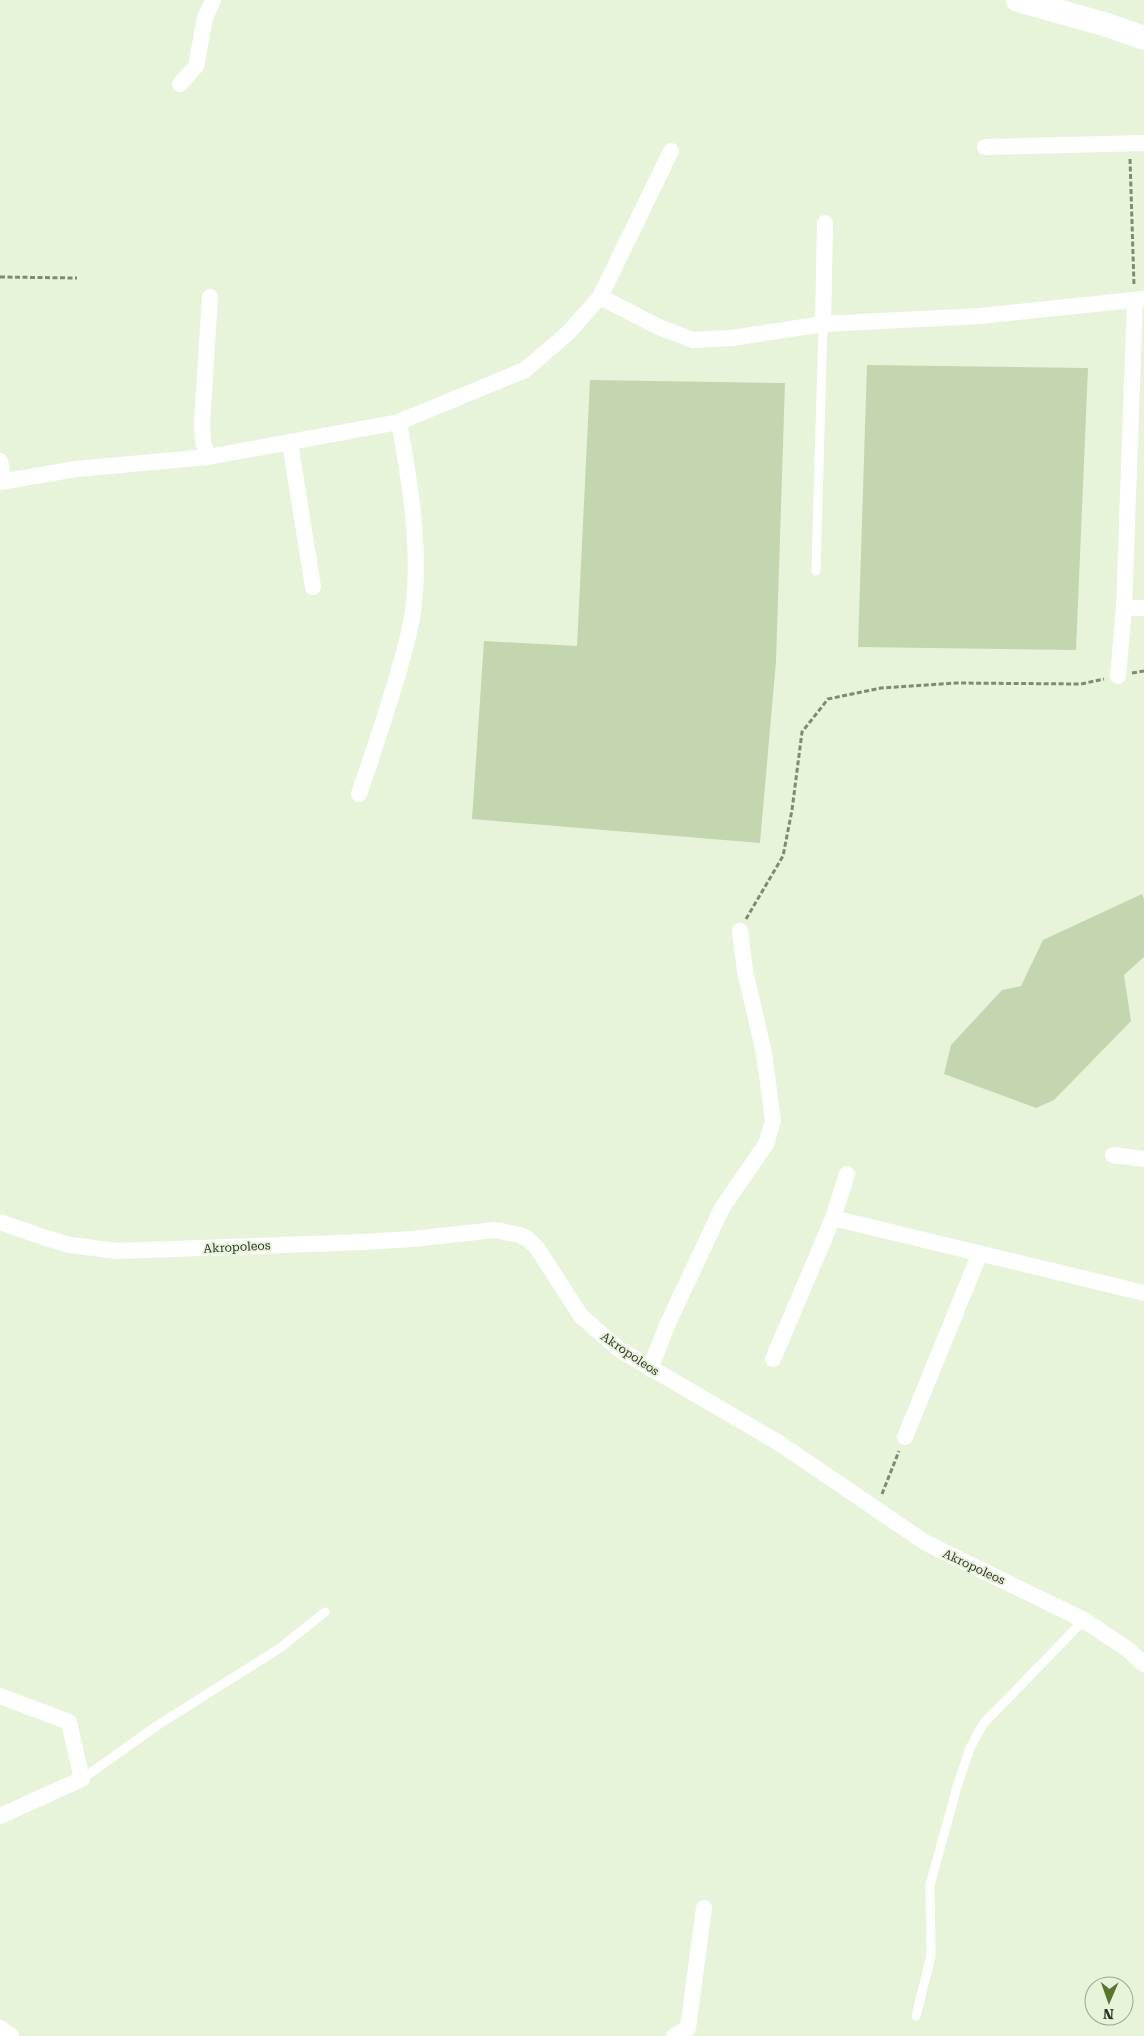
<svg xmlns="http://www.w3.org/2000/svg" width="1144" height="2036" viewBox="0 0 1144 2036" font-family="'Roboto Serif',serif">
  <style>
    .green { fill: #c4d6b0 }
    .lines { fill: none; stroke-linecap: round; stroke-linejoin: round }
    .path { stroke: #808978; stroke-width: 3; stroke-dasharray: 5 2.5; stroke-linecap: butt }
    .lane { stroke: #fff; stroke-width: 9 }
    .street { stroke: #fff; stroke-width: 16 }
    .secondary { stroke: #fff; stroke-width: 24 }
    .labels { text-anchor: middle; stroke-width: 4; stroke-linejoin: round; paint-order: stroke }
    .street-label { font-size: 12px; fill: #2c3128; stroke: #e7f4da }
  </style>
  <rect width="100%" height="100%" fill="#e7f4da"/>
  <!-- green -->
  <path class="green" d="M867,365L1088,368L1076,650L858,647Z
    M590,380L785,383L776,661L760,843L472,819L484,641L577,646Z
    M1142,894L1144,899V957L1124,975L1131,1021L1054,1100L1036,1108L944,1074L951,1045L1002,990L1021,986L1043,940Z"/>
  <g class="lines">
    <!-- path -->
    <path class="path" d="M1130,159L1134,285
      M0,277L77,278
      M1132,673L1144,671
      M746,919L783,856L792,810L802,732L828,699L881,688L956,683L1081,684L1104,679
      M882,1494L899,1451"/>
    <!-- lane -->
    <path class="lane" d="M816,571L823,324
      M82,1779L158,1725L280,1648L325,1612
      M916,2016L931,1956L930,1885L957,1787L970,1748L983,1724L1084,1620"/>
    <!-- street -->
    <path class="street" d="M180,84L196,66L205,18L213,0
      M985,147L1144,143
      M600,297L661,328L693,340L732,338L823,324L980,316L1144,299
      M823,324L825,223
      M290,443L313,587
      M208,457L203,442L202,422L210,297
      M0,461L4,481
      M0,482L76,469L208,457L399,422L525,370L568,333L600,297L671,151
      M1124,608H1144
      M1118,676L1124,608L1135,300
      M359,794C373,754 386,714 398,674C404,651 412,627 414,604C420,542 410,483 399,422
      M1113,1155L1144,1159
      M833,1218L1144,1293
      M0,1222L46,1238L70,1245L117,1251L364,1242L412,1239L495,1230L520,1235L528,1239L537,1248L581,1316L620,1350L779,1443L926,1543L1084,1620L1127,1649L1144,1664
      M773,1359L833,1218L847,1174
      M650,1369L668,1323L722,1208L766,1144L773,1121L764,1053L745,971L740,931
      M905,1437L980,1253
      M0,1696L69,1722L82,1779L0,1816
      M0,2028L11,2036
      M674,2036L688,2028L704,1908"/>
    <!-- secondary -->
    <path class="secondary" d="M1018,0L1104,24L1144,38"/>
  </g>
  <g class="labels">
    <!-- street labels -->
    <g class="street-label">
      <text transform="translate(237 1247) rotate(-3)" y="4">Akropoleos</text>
      <text transform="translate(630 1354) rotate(34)" y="4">Akropoleos</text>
      <text transform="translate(974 1567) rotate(25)" y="4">Akropoleos</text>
    </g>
  </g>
  <!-- north arrow -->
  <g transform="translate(1109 2001) rotate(182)"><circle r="24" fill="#e7f4da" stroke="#9ca693"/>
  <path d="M0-4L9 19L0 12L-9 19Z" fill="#58772d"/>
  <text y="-8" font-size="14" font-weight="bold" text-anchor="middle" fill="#2c3128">N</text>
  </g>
</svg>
